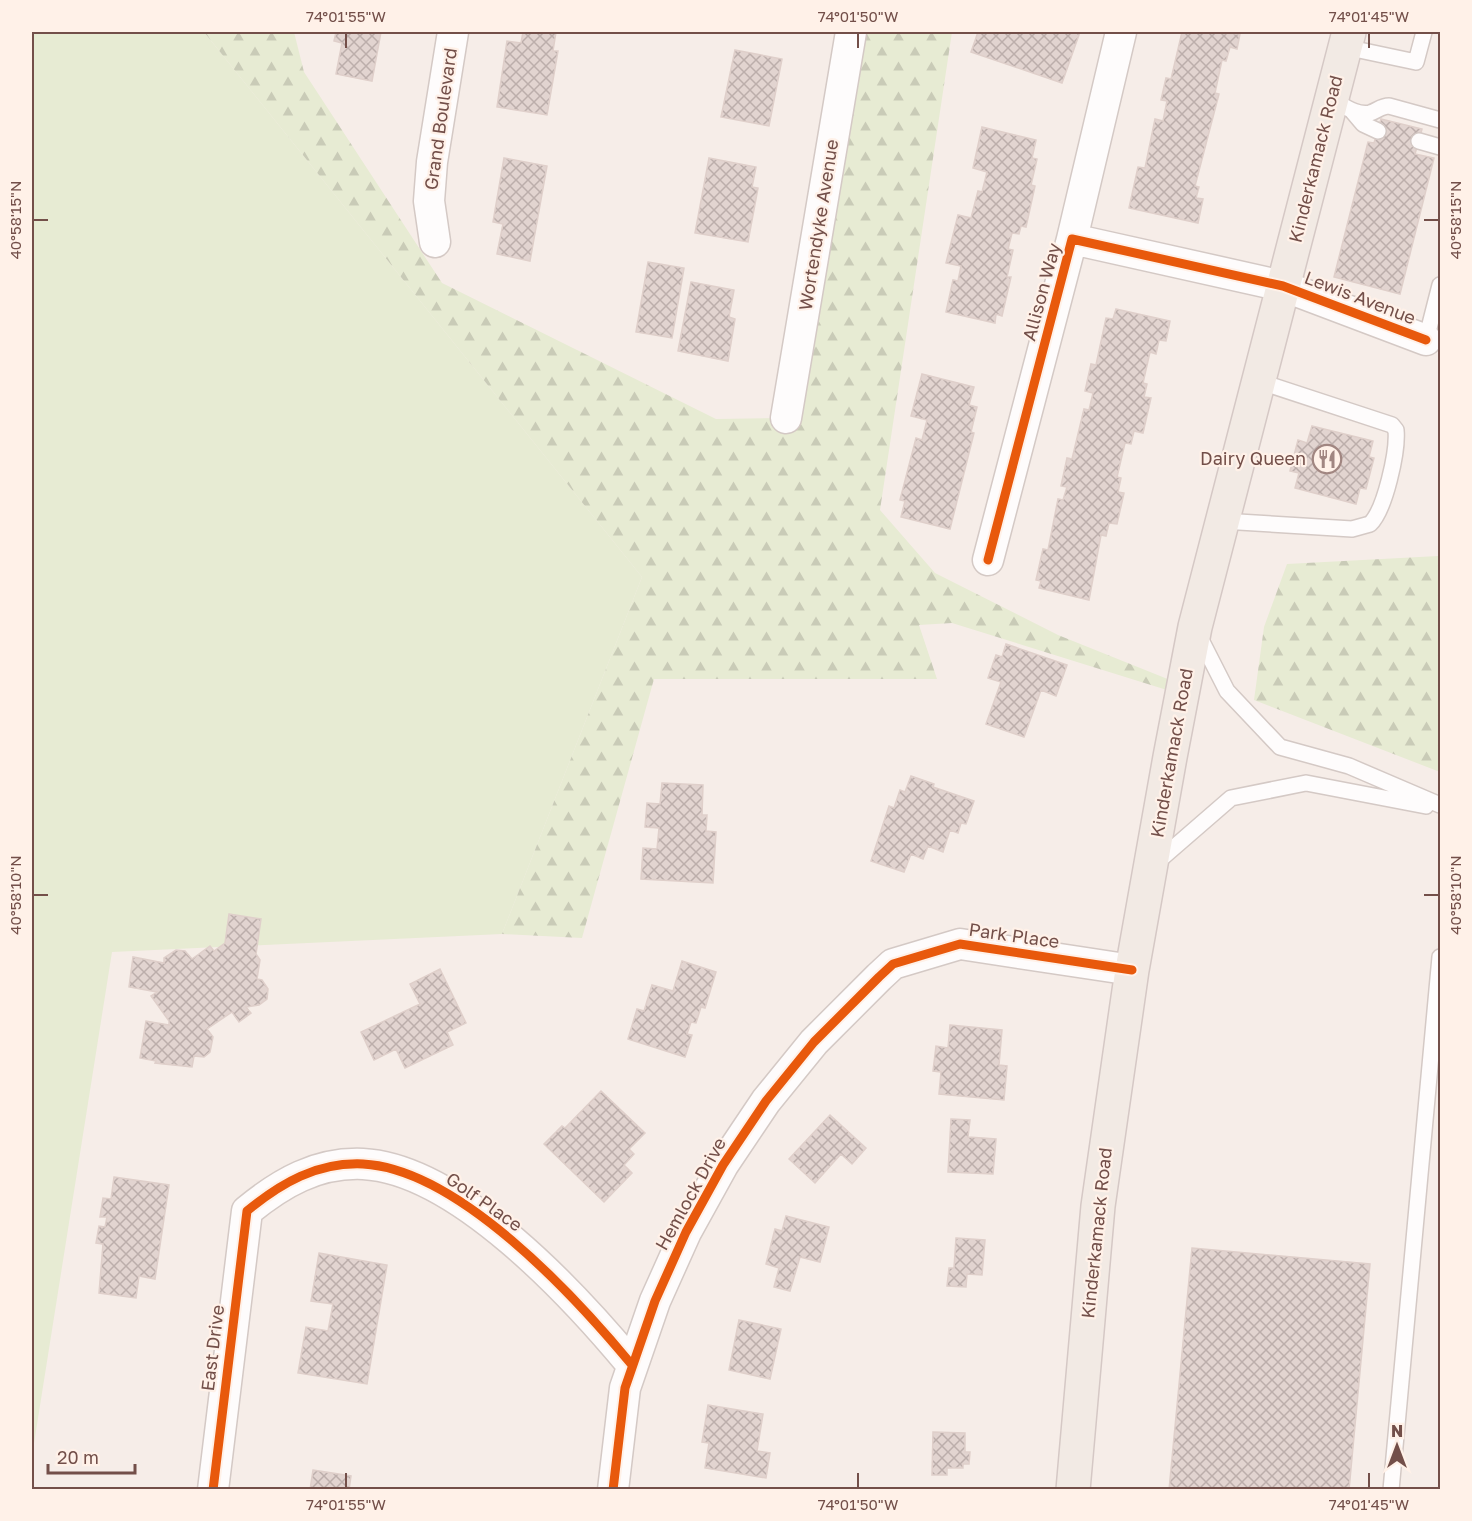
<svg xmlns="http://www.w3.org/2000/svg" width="1472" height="1521" viewBox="0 0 1472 1521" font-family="'Golos Text',sans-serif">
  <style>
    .green { fill: #e7ebd3 }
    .forest { fill: url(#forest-firs) }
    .building { fill: url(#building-cross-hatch); stroke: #dfcfca; stroke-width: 1.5 }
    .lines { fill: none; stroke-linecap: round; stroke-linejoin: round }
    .service-casing { stroke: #d4c9c5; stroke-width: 18 }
    .minor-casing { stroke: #d4c9c5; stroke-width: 33 }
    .primary-casing { stroke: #d5c8c5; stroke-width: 36 }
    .service { stroke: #fefcfc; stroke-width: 15 }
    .minor { stroke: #fefcfc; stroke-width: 30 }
    .primary { stroke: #f2eae4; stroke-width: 33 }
    .cycleway-casing { stroke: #fff1e8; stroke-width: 13 }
    .cycleway { stroke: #e8590c; stroke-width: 9 }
    .ticks { fill: none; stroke: #734f49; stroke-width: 2 }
    .labels { text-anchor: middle; stroke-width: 4.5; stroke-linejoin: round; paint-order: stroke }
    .street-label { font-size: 18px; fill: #734f49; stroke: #fff1e8 }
    .poi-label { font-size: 18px; fill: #734f49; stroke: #fff1e8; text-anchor: end }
    .neatline { fill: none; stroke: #734f49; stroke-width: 2 }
    .ticks-label { font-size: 15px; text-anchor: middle; fill: #734f49 }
  </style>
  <defs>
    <pattern id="forest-firs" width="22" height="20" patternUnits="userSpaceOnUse" patternTransform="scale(1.5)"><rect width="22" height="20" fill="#e7ebd3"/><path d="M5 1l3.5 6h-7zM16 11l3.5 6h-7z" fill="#c9cbb7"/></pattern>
    <pattern id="building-cross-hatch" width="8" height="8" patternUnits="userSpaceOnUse" patternTransform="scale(1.5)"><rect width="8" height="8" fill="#e2d4d0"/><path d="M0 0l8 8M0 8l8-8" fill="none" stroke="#bcaeab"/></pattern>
  </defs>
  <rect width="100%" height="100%" fill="#f6ede8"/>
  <!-- green -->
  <path class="green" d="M32,32H204L642,577L502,934L112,952L32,1456Z"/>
  <!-- forest -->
  <path class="forest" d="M204,32H294L304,72L442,283L716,419L787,418L851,32H952L880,510L935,573L1058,635L1185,686L1183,695L952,623L919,625L937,679H654L582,938L502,934L642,577Z
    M1440,548V772L1254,700L1264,627L1287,564L1438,556Z"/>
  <!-- building -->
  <path class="building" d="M336,32H381L372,81L336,74L342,43L334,41Z
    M523,32H556L553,51H558L547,115L497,107L507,41L521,43Z
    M978,32H1080L1062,83L971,52Z
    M1182,32L1240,34L1237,49L1230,47L1226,61L1222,60L1215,93L1219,94L1195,186L1199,187L1196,198L1203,199L1198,223L1129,208L1138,167L1145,168L1155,119L1163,121L1167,101L1161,100L1166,78L1171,79Z
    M735,50L782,59L769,126L721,117Z
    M1381,119L1422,129L1415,154L1434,158L1400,294L1334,277L1368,142L1374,143Z
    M982,127L1036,140L1032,158L1037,159L1031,185L1035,186L1026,227L1021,226L1019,234L1012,233L1008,249L1013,250L1007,277H1011L1002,316L996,314L995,323L946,312L953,280L958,281L961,266L946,263L958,215L971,218L978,191L982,192L987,172L973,168Z
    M504,158L547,166L530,261L497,254L503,224L493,222Z
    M709,158L756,167L752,187L758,188L748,242L695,233Z
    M648,262L684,268L672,338L636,332Z
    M691,282L734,290L729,317L735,319L728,361L678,351Z
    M1116,309L1170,321L1166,341L1159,340L1156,354L1150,352L1143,383L1147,384L1144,397L1151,398L1143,433L1134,431L1131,444L1125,443L1117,477L1121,478L1118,492L1124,493L1117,524L1109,523L1106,536L1101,535L1089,600L1039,588L1041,581L1036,580L1043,549L1048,550L1058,499L1063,500L1067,487L1061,486L1067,458L1072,459L1084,409L1089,410L1093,393L1085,391L1091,364L1096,365L1106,318L1113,319Z
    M922,374L974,387L969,405L977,407L971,432L974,433L950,529L901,517L905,501L900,500L916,438L922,440L927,420L911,416Z
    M1312,426L1373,441L1369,457L1374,458L1366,489L1360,488L1356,504L1295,488L1299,473L1290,471L1298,440L1307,443Z
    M1006,644L1067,665L1056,696L1041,690L1024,737L986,724L1001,682L988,678L996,655L1002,657Z
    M911,776L934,784L933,787L974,801L966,824L961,823L958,833L950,830L943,852L928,846L923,859L911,854L904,872L871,861L889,806L894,808L900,790L905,792Z
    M662,783L703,785L702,815H707L706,831L716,832L713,883L641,879L643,848L657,849L659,828L645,827L647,803L660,804Z
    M229,914L261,919L256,954L260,960L257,979L262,980L268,989L267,999L259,1005L246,1007L251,1013L239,1022L232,1012L207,1029L213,1037L210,1052L204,1057L194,1056L192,1067L155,1063L156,1061L140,1058L146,1021L169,1025V1021L151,996L157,992L129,987L133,957L164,963V958L176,950L185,951L192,959L210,946L214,951L225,943Z
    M682,961L716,972L705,1008L701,1007L696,1023L691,1022L687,1034L692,1035L685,1057L628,1039L637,1009L644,1011L652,985L673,991Z
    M440,969L466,1023L447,1032L453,1045L405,1068L396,1049L374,1060L361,1032L420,1004L410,984Z
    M950,1025L1002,1030L999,1065L1007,1066L1004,1100L939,1094L941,1072L933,1071L936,1046L948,1048Z
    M601,1091L645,1133L629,1149L634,1154L624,1165L632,1173L604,1202L544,1144L562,1126L565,1128Z
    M830,1115L866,1148L852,1164L841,1154L815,1183L789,1159Z
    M951,1119L970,1120L968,1137L996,1139L993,1174L948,1172Z
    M114,1177L169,1185L155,1279L139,1276L136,1298L99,1293L103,1244L96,1243L99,1226L105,1227L107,1217H100L103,1198L111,1199Z
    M786,1216L829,1227L820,1262L800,1257L790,1291L774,1287L779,1268L766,1264L775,1229L782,1231Z
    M956,1238L985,1240L982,1275L967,1274L966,1287L947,1286L949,1268H954Z
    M1192,1248L1370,1264L1349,1490H1169Z
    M319,1253L387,1265L367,1384L298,1373L306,1327L328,1331L333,1304L311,1301Z
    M739,1320L781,1329L770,1379L729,1370Z
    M708,1405L763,1414L757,1451L770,1453L766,1478L705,1468L709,1443L702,1442Z
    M933,1432L965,1433V1452H970L969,1464H963V1468H947V1475H932Z
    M313,1470L351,1476L349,1490H310Z"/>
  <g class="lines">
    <!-- service casing -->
    <g class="service-casing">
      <path id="service" d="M1345,47L1416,62L1424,32
        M1331,99C1343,105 1356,116 1370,113C1377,111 1381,106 1389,106L1440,120
        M1352,111L1363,124L1378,131
        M1419,141L1440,147
        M1426,340L1440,285
        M1222,521L1352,529L1370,524C1385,510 1398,451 1396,430L1392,425L1258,381
        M1198,634L1227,691L1280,747L1349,766L1440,805
        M1156,863L1231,798L1306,783L1426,806
        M1391,1490L1440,957"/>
    </g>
    <!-- minor casing -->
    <g class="minor-casing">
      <path id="minor" d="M1072,239L1121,32
        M435,242L429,201L432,162L453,32
        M786,418L851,32
        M988,560L1072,239L1283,286L1426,340
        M213,1490L247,1211C281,1183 317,1162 363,1164C458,1169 574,1295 632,1365
        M613,1490L625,1388L655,1301L686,1232L723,1165L766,1101L814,1042L879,977L893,964L960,944L1132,970"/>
    </g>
    <!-- primary casing -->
    <g class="primary-casing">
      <path id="primary" d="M1073,1490L1098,1206L1132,970L1170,757L1195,627L1349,32"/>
    </g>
    <!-- service -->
    <use href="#service" class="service"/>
    <!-- minor -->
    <use href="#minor" class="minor"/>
    <!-- primary -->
    <use href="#primary" class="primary"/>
    <!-- cycleway casing -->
    <g class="cycleway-casing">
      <path id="cycleway" d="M988,560L1072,239L1283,286L1426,340
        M213,1490L247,1211C281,1183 317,1162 363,1164C458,1169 574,1295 632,1365
        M613,1490L625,1388L655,1301L686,1232L723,1165L766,1101L814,1042L879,977L893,964L960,944L1132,970"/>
    </g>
    <!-- cycleway -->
    <use href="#cycleway" class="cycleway"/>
  </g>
  <!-- ticks -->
  <path class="ticks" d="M346,33V48M858,33V48M1369,33V48M33,220H48M1424,220H1439M33,895H48M1424,895H1439M346,1473V1488M858,1473V1488M1369,1473V1488"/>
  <!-- icons -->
  <defs>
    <g id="restaurant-ring" transform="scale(1.5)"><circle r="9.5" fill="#fff1e8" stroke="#a18681" stroke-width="1.5"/><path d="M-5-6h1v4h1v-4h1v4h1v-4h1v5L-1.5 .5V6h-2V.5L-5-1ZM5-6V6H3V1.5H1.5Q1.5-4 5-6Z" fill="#a18681"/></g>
  </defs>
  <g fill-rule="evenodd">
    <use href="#restaurant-ring" x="1327" y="459"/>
  </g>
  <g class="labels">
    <!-- street labels -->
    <g class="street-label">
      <text transform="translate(441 119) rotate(-82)" y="6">Grand Boulevard</text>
      <text transform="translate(1316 159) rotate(-76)" y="6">Kinderkamack Road</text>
      <text transform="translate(819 225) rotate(-81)" y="6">Wortendyke Avenue</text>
      <text transform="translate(1042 292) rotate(-75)" y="6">Allison Way</text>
      <text transform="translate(1360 298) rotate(21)" y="6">Lewis Avenue</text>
      <text transform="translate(1172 753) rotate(-80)" y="6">Kinderkamack Road</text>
      <text transform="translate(1014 936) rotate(8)" y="6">Park Place</text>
      <text transform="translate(691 1194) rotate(-61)" y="6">Hemlock Drive</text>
      <text transform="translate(484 1202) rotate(35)" y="6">Golf Place</text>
      <text transform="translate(1097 1233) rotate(-84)" y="6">Kinderkamack Road</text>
      <text transform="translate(213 1348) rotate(-83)" y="6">East Drive</text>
    </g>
    <!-- poi labels -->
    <g class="poi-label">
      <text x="1306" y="465">Dairy Queen</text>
    </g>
  </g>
  <!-- border -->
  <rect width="1472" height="1521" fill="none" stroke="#fff1e8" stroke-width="66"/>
  <!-- north arrow -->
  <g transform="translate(1397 1446)" stroke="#fff1e8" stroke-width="4.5" paint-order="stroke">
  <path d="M0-4.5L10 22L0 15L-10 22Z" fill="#734f49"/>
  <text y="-9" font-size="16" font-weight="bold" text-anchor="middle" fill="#734f49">N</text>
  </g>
  <!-- scale -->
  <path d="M48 1464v9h87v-9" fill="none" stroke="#734f49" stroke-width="3"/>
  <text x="57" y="1464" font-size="18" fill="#734f49" stroke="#fff1e8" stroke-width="4.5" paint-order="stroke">20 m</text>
  <rect x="33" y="33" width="1406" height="1455" class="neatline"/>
  <g class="ticks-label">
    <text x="346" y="22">74°01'55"W</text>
    <text x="858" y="22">74°01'50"W</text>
    <text x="1369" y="22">74°01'45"W</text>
    <text transform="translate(16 220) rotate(-90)" y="5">40°58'15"N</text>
    <text transform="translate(1456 220) rotate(-90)" y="5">40°58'15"N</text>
    <text transform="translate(16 895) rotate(-90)" y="5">40°58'10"N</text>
    <text transform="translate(1456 895) rotate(-90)" y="5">40°58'10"N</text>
    <text x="346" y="1510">74°01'55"W</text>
    <text x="858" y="1510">74°01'50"W</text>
    <text x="1369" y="1510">74°01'45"W</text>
  </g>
</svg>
